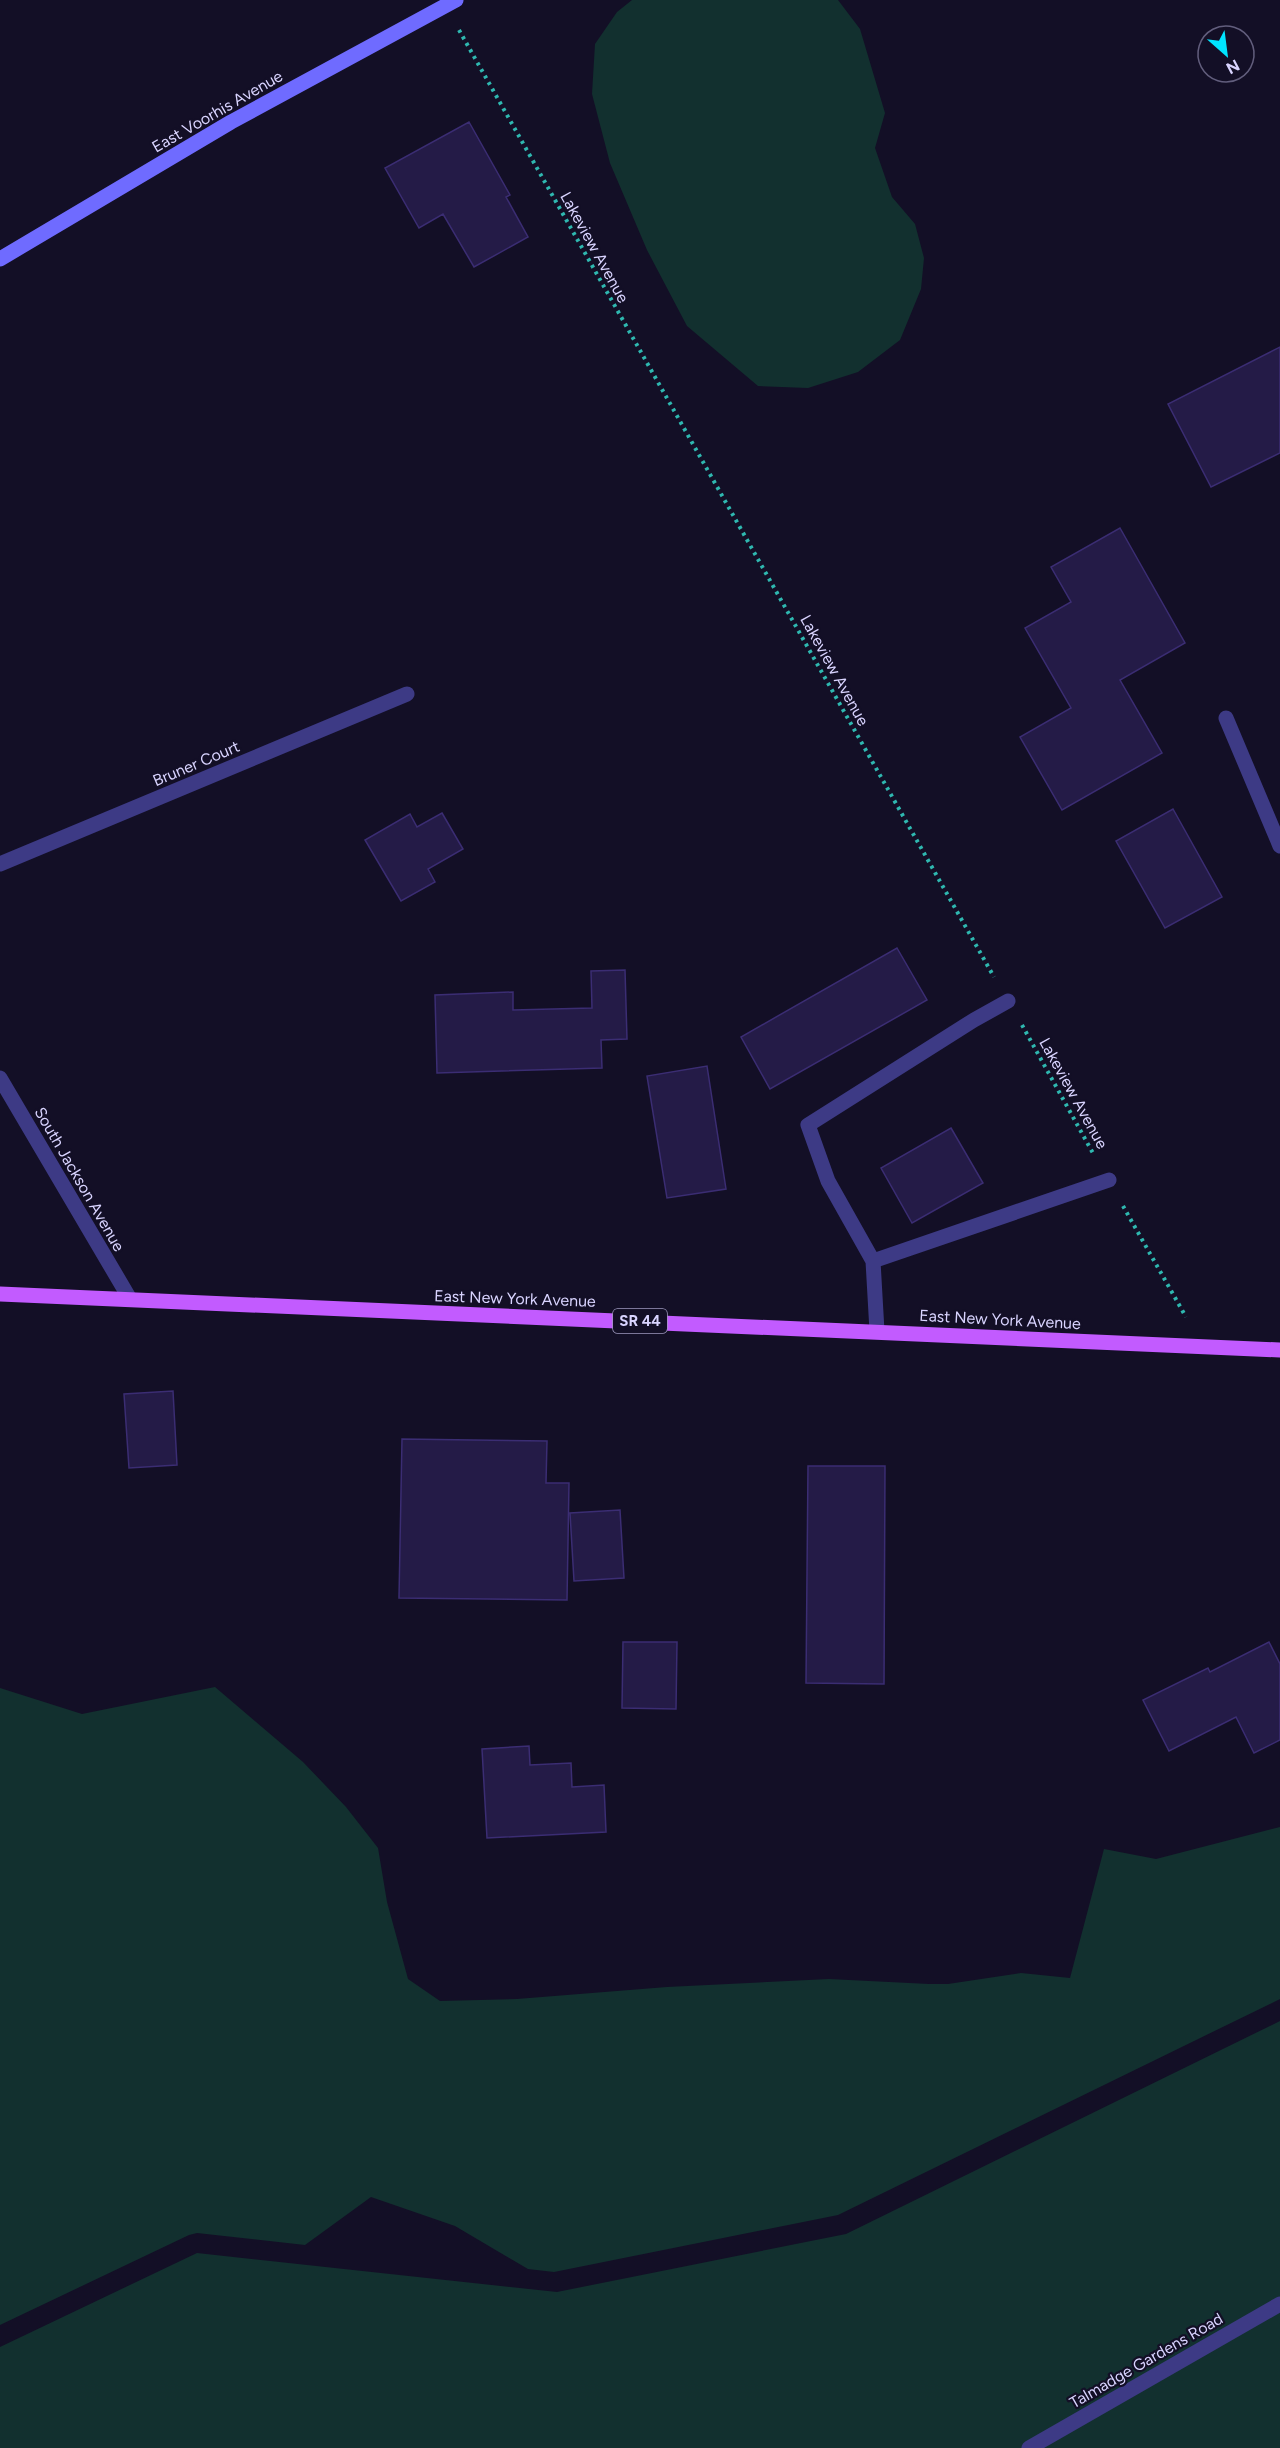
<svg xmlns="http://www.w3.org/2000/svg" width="1280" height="2448" viewBox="0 0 1280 2448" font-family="Figtree,sans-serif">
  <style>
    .green { fill: #12302f }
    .building { fill: #241b47; stroke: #3b2d73; stroke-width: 1.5 }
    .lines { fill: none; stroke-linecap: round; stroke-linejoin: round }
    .path { stroke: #2fb8b0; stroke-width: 4; stroke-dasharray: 3 4.5; stroke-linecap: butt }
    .lane { stroke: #3d3a85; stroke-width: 15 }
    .street { stroke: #3d3a85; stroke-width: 15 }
    .secondary { stroke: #6f6bff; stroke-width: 15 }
    .primary { stroke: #c25bff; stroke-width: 15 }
    .labels { text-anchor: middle; stroke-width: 4.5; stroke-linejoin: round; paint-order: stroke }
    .shield { fill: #130f26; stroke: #9e99be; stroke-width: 1.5 }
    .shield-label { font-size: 15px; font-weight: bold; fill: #d9d4ff }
    .street-label { font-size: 16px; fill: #d9d4ff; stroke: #130f26 }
  </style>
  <rect width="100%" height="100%" fill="#130f26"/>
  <!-- green -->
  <path class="green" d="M632,0H838L860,29L885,113L875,148L892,197L915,224L924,258L921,289L900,340L858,372L808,388L758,386L687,326L647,250L610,163L592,94L595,44L617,12Z
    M215,1687L303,1762L346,1807L378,1848L387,1902L408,1979L440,2001L517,1999L667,1987L829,1979L929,1984H948L1021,1973L1070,1978L1104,1849L1156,1859L1280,1827V1999L838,2215L554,2272L528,2269L455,2226L371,2197L305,2245L197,2233L189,2235L0,2325V1688L82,1714Z
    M1280,2021V2448H0V2347L197,2253L557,2292L846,2234Z"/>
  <!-- building -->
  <path class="building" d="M469,122L510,195L506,197L528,237L474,267L443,214L419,228L385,168Z
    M1280,347V453L1211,487L1168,404Z
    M1120,528L1185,643L1120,680L1162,753L1062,810L1020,737L1071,708L1025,628L1071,602L1051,567Z
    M1173,809L1222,897L1165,928L1116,841Z
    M442,813L463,849L428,869L435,882L401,901L365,840L410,814L417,827Z
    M897,948L927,1000L770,1089L741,1037Z
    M625,970L627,1039L601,1040L602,1068L437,1073L435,995L513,992V1010L592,1008L591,971Z
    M707,1066L726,1189L667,1198L647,1076Z
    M951,1128L983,1183L912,1223L881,1168Z
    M173,1391L177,1465L129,1468L124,1394Z
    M402,1439L547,1441L546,1483H569L567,1600L399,1598Z
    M808,1466H885L884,1684L806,1683Z
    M620,1510L624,1578L574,1581L570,1513Z
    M623,1642H677L676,1709L622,1708Z
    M1269,1642L1280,1664V1740L1254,1753L1236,1717L1169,1751L1143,1700L1208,1668L1210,1672Z
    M529,1746L530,1765L571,1763L572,1787L604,1785L606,1832L487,1838L482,1749Z"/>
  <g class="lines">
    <!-- path -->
    <path class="path" d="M459,30L994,977
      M1022,1025L1094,1155
      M1123,1206L1186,1317"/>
    <!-- lane -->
    <path class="lane" d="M1226,718L1280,846
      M1008,1001L974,1020L808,1125L828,1181L873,1261L1109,1180
      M873,1261L877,1331
      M1029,2448L1280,2304"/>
    <!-- street -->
    <path class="street" d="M0,864L407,694
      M0,1078L130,1299"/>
    <!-- secondary -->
    <path class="secondary" d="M0,259L231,122L456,0"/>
    <!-- primary -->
    <path class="primary" d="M0,1294L1280,1350"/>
  </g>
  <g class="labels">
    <!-- shield labels -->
    <rect class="shield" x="613" y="1309" width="54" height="24" rx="4.5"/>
    <g class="shield-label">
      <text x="640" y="1326">SR 44</text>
    </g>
    <!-- street labels -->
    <g class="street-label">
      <text transform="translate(217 111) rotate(-30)" y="6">East Voorhis Avenue</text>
      <text transform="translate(595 247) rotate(61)" y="6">Lakeview Avenue</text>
      <text transform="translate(835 670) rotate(61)" y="6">Lakeview Avenue</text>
      <text transform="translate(196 763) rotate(-23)" y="6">Bruner Court</text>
      <text transform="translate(1074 1093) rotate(61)" y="6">Lakeview Avenue</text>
      <text transform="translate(80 1179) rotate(60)" y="6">South Jackson Avenue</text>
      <text transform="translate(515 1298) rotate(2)" y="6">East New York Avenue</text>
      <text transform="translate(1000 1319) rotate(3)" y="6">East New York Avenue</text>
      <text transform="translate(1146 2360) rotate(-30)" y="6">Talmadge Gardens Road</text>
    </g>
  </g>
  <!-- north arrow -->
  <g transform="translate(1226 54) rotate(152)"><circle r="28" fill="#130f26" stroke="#625e7d" stroke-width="1.5"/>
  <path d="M0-4.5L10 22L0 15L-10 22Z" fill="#00e5ff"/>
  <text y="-9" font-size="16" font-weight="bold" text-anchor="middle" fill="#d9d4ff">N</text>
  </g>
</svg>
